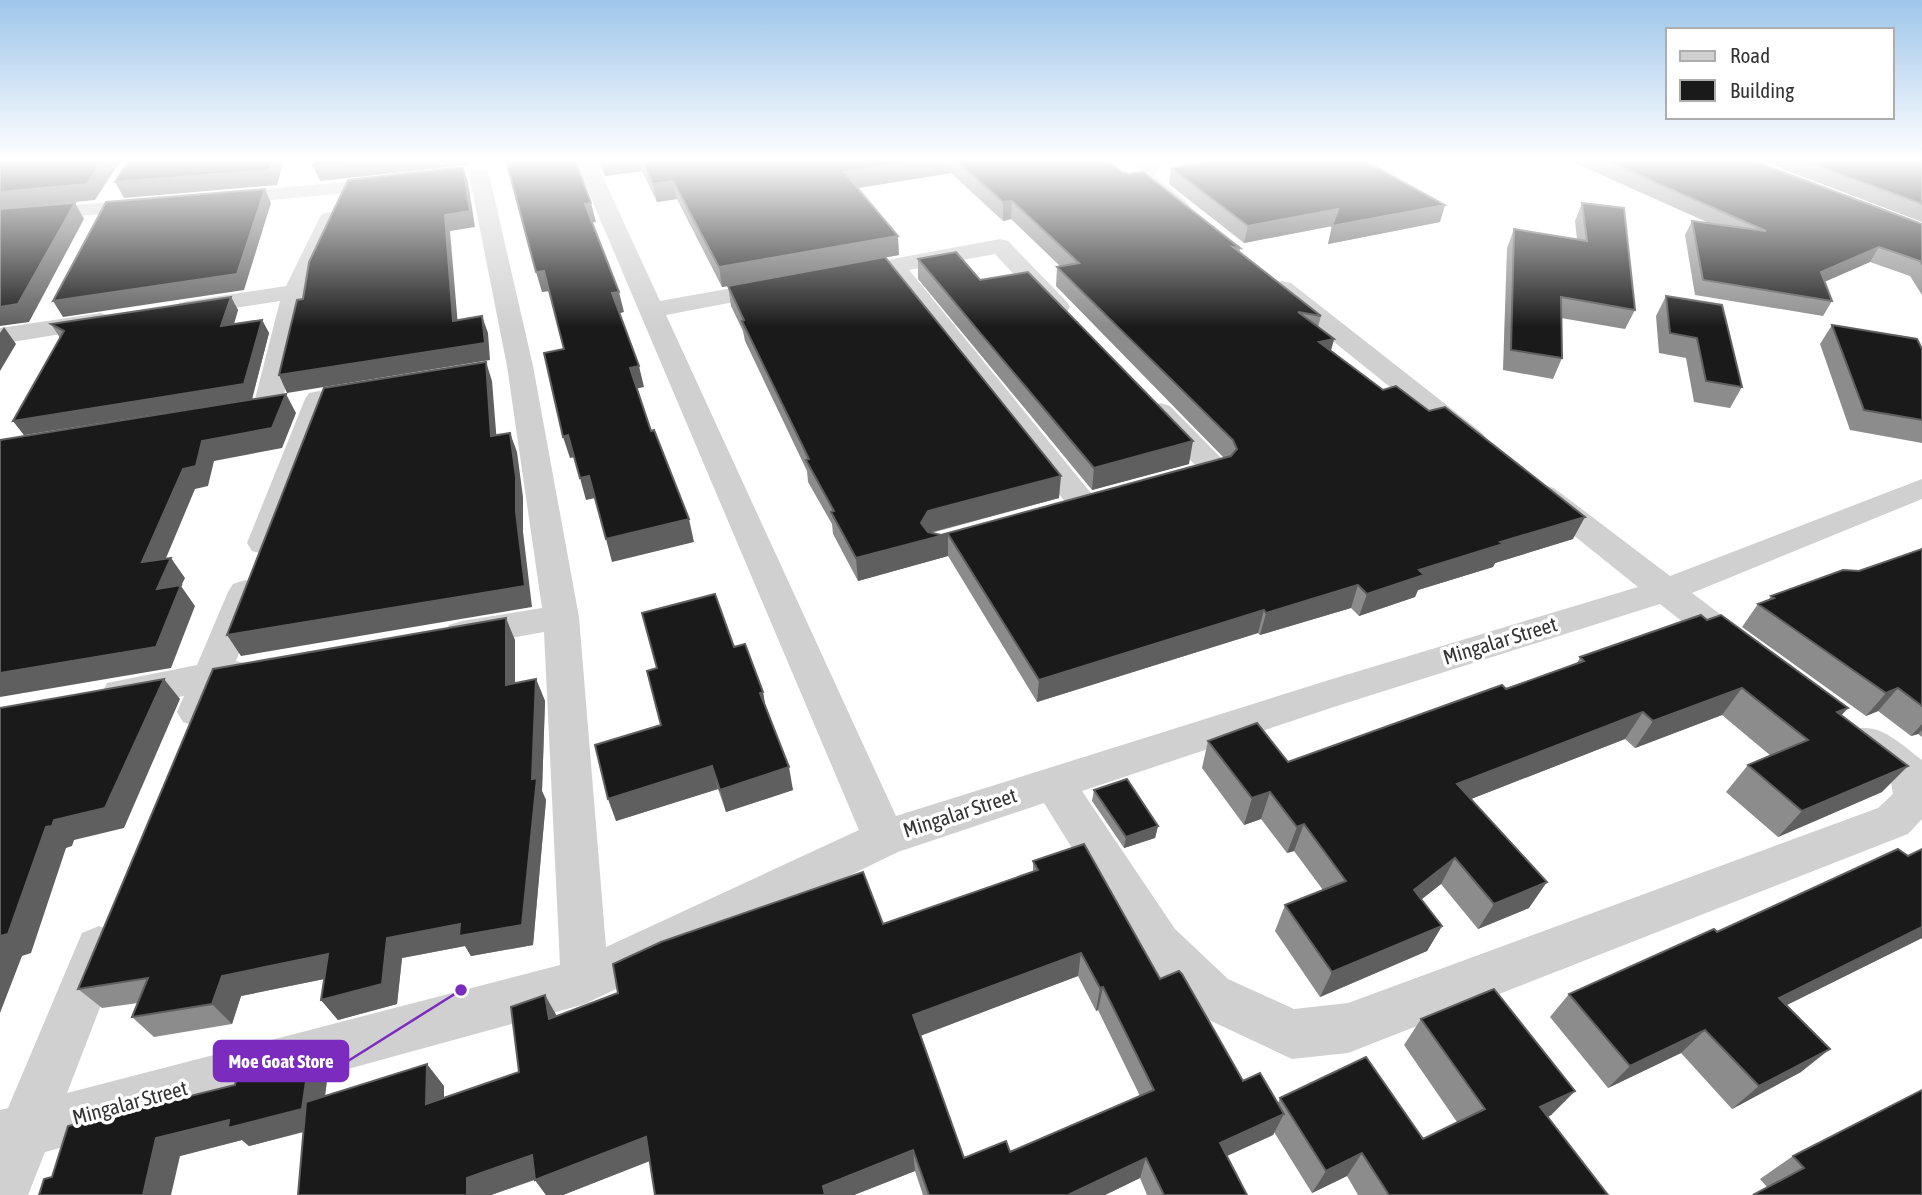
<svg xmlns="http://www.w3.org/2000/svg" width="1922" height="1195" viewBox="0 0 1922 1195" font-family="'Asap Condensed',sans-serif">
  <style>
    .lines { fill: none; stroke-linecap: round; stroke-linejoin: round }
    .minor { fill: #d0d0d0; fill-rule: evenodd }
    .wall { fill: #8c8c8c; fill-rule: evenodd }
    .shaded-wall { fill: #5f5f5f }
    .building { fill: #1a1a1a; stroke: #5f5f5f; stroke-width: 2; fill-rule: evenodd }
    .labels { text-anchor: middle; stroke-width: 7; stroke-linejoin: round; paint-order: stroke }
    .near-street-label { font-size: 21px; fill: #333; stroke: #fff }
    .leader { fill: none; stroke: #7b2cbf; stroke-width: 2.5 }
    .callout-dot { fill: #7b2cbf; stroke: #fff; stroke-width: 2.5 }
    .callout { fill: #7b2cbf; stroke: #7b2cbf; stroke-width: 2.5 }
    .callout-label { font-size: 19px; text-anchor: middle; font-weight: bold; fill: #fff }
  </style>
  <rect width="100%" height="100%" fill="#fff"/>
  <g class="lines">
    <!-- minor -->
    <path class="minor" d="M575,160H595L660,301L776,280L785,282L788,287L785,292L776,294L666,315L896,816L1329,680L1638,587L1532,502L1527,495L1532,488L1543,485L1554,488L1670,576L1922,479V499L1692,593L1749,636L1754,645L1749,654L1736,658L1723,654L1660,604L1343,704L1082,791L1175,929L1228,979L1294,1009L1348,1003L1878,808L1893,794L1891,782L1852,752L1846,741L1852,730C1880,721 1900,744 1922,760V819L1908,834L1348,1053L1292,1059L1194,1013L1141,959L1044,803L898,852L585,1004L45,1152L28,1195H0V1110L8,1108L82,933L99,926L116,933L123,948L67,1093L560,965L544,632L462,647L449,643L444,634L449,625L462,621L542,608L507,366L469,174L472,170H486L489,174L533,366L579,617L606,947L859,830Z
      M1141,160H1161L1155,177L1186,201L1189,206L1186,211H1170L1137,183L1134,179Z
      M391,178L398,180L401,184L398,188L220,205L213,203L210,199L213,195L220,193Z
      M150,199L157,201L161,205L157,209L0,223V211Z
      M330,212L338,214L341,219L307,292L281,407L277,413L267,415L257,413L253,407L280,301L188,315L179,313L176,308L179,303L188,301L286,286L319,219L322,214Z
      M1000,239L1008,241L1067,302L1070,307L1067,312L1058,314L1049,312L995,254L909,270L1095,498L1100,505L1095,512L1084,515L1073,512L887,274L844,282L836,280L832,275L836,270L844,268Z
      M1282,281L1291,283L1481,432L1486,438L1481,444L1471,447L1461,444L1273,293L1270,288L1273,283Z
      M101,313L110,316L114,321L110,326L0,344V328Z
      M319,391L329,393L333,399L281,543L276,551L264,554L252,551L247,543L305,399L309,393Z
      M1160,403L1170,406L1226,463L1230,469L1226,475L1180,488L1169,486L1165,479L1169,472L1195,465L1146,412L1150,406Z
      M245,580L257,584L262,592L236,661L244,663L250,673L244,683L226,688L211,722L197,727L183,722L177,712L184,696L121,707L107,703L102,693L107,683L197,665L228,592L233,584Z"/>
  </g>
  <!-- wall -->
  <path class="wall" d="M597,160H1107L1122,172L1240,248V252L1321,316L1318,327L1334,339L1331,351L1573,539L1495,563L1493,567L1418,590L1415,597L1359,616L1351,608L1260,635L1258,633L1037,702L948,556L858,581L833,534L832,524L808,482L807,471L745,341L743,331L731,306L728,286L722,287L677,199L657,202L642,171L605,176ZM951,173L1003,221L1011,219L1060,266L1057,267L1056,286L1224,458L941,535L931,533L1059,498L830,267L899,255L858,188Z
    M1211,160H1363L1440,222L1328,244L1332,226L1244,243L1169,184L1171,168Z
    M1568,160H1751L1922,224V295L1910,276L1870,262L1825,281L1832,301L1823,316L1695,295L1685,235L1692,221L1709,223Z
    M1759,160H1922V222Z
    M1582,203L1635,310L1625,329L1561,318L1562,358L1553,379L1503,370L1507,248L1514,229L1577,239L1575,221Z
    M918,259L1189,464L1092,490L918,279Z
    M1666,296L1742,387L1730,408L1694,402L1686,358L1659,353L1656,316Z
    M231,297L238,310L234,324L262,320L269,333L252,399L24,435L13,421L60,338L51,324Z
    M1832,325L1922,349V443L1850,430L1820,344Z
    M1922,549V737L1918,734L1911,736L1878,711L1866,716L1742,627L1758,604L1768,601L1771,596L1859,571Z
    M1701,615L1841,715L1882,792L1778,837L1726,792L1748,765L1771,756L1722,715L1635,748L1625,739L1471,799L1529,908L1478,929L1441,884L1421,900L1442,926L1427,951L1320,997L1275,931L1285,905L1323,890L1294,851L1287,853L1261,819L1244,825L1202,768L1208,741L1288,762L1577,664L1580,657Z
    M515,640V683L536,679L545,701L542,791L546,800L533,945L471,956L465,946L402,958L397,1004L338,1020L321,1000L324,979L241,996L232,1024L154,1037L132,1017L138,1003L102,1008L78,989Z
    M734,647L763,692L766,710L793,790L726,812L718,789L616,821L661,725Z
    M1094,790L1158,826L1155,838L1124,848L1092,801Z
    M1922,849V938L1786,1005L1801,1072L1732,1109L1681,1053L1608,1088L1550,1017L1569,994L1717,932L1908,856Z
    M1033,861L1160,979L1243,1081L1278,1103L1280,1098L1423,1139L1457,1122L1404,1045L1421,1019L1575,1091L1551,1115L1548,1117L1608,1195H1358L1347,1176L1312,1193L1274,1132L1273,1135L1227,1156L1247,1195H1147L1140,1178L1105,1195H923L915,1171L854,1195H655L650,1161L563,1195H546L535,1180L491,1195H298L304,1132L249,1146L242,1140L180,1156L39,1195L327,1080L325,1096L444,1086V1098L519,1072L557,1016L883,924L1033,872ZM1078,976L1096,1011L1098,1010L1140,1096L1010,1152L964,1158L921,1035Z
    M1793,1156L1922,1195L1767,1187L1760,1179Z"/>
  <!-- shaded-wall -->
  <path class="shaded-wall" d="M103,160H121L95,200L0,209V192Z
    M273,160H284L277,185L124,198L115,182Z
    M369,160H466L467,165L320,181L313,166Z
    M602,160H640L642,171L605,176Z
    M921,160H951V173L846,190L844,172Z
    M463,167L468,182L475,227L450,231L459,338L453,321L445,215Z
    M673,181L677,199L657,202L653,184Z
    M265,189L271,203L244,290L63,317L53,301Z
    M1012,201L1011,219L1003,221V202Z
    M75,203L84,219L29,322L0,326V307Z
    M591,203L596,222L590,223L585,204Z
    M1445,205L1440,222L1328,244L1332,226L1244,243L1248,226L1338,209Z
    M898,236L899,255L722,287L719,267Z
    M1879,247L1870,262L1813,287L1821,272Z
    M544,271L550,291L542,292L536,272Z
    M619,292L624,312L617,314L612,293Z
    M231,297L238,310L229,340L221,326Z
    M482,316L488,333L490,360L287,393L279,375Z
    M262,320L269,333L252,399L24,435L13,421Z
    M4,327L16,344L0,371V333Z
    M1334,339L1328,360L1319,342Z
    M486,362L492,381L498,456L491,436Z
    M639,366L644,387L635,389L630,368Z
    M286,394L296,413L282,448L214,461L208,486L195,489L156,582L142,562L183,469L202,441Z
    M510,433L517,452L523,497V532L532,607L241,656L227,635L516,512Z
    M568,435L575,457L570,458L563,437Z
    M1193,441L1189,464L1092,490L1094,468Z
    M589,476L595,498L586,500L580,478Z
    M1061,476L1059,498L928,533L925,540L948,534V556L858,581L856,558L928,511Z
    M1585,517L1573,539L1495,563L1493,567L1418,590L1415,597L1359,616L1367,594L1419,570L1500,542Z
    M689,519L694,542L612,562L606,539Z
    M171,558L185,578L181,586L195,606L171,668L0,697V673L157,589Z
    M1358,585L1351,608L1260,635L1266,613Z
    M1264,610L1258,633L1037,702L1039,680Z
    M506,618L515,640V706L506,685Z
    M164,679L180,699L124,828L74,840L72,846L66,848L31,953L22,956L0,1013V936L46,827L54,820Z
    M536,679L545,701L542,791L546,800L533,945L471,956L465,946L402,958L397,1004L338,1020L321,1000L387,938L460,924L532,779Z
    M1742,688L1722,715L1635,748L1653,721Z
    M1898,688L1878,711L1866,716L1886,693Z
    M763,692L767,716L760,693Z
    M1848,708L1824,735L1837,712Z
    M1643,712L1625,739L1443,810L1457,784Z
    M1922,724V730L1918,734L1911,736Z
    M712,766L718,789L616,821L608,799Z
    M1908,766L1882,792L1778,837L1802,811Z
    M789,767L793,790L726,812L720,790Z
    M1270,792L1261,819L1244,825L1252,798Z
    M1304,824L1294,851L1287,853L1297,827Z
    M1158,826L1155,838L1124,848L1126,837Z
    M1455,858L1441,884L1400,916L1414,890Z
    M1547,882L1529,908L1478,929L1494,904Z
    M1442,926L1427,951L1320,997L1332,972Z
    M1922,927V938L1753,1022L1779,998Z
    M1081,953L1078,976L915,1038L913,1015Z
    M328,954L344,975L241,996L232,1024L212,1004L222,976Z
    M1103,987L1098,1010L1096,1011L1100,988Z
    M545,995L558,1018L549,1019Z
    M1705,1030L1681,1053L1608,1088L1630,1066Z
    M1830,1049L1801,1072L1732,1109L1759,1086Z
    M309,1061L327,1080L321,1127L249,1146L242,1140L180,1156L171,1195H143L156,1138Z
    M427,1064L444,1086V1126L426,1104Z
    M1575,1091L1551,1115L1518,1131L1540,1107Z
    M1284,1114L1273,1135L1211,1163L1220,1143Z
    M646,1137L657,1158L563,1195H546L535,1180Z
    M913,1150L915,1171L854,1195H825L823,1186Z
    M1362,1153L1347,1176L1312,1193L1326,1171Z
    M532,1155L547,1175L491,1195H467V1178Z
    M1146,1158L1140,1178L1105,1195H1068Z"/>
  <!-- building -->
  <path class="building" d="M0,160H103L87,184L0,192Z
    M129,160H273L270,170L115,182Z
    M314,160H369L313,166Z
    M506,160H575L591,203L585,204L619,292L612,293L639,366L630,368L651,431L654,430L689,519L606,539L589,476L580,478L568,435L563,437L544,353L564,349L544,271L536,272Z
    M642,160H921L844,172L898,236L719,267L673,181L653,184Z
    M956,160H1107L1122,172L1129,174L1143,172L1240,248L1233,247L1321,316L1298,312L1334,339L1319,342L1383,390L1396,386L1429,411L1445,407L1585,517L1500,542L1503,544L1419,570L1424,575L1367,594L1358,585L1266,613L1264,610L1039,680L948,534L856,558L831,512L834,511L806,460L809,459L742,321L744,320L728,286L885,257L1061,476L928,511L921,523L928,532L941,535L1231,456L1237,449L1233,440L1057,267L1079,263L1012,201L1003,202Z
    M1215,160H1363L1445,205L1332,226L1338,209L1248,226L1171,168Z
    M1604,160H1751L1922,224V264L1920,261L1879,247L1821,272L1832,301L1703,280L1692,221L1766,231Z
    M1802,160H1922V204Z
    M463,167L470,211L445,215L453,321L482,316L485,343L279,375L297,300L303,299L309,262L348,180Z
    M265,189L237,274L53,301L106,202Z
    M75,203L18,304L0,307V209Z
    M1582,203L1624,208L1635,310L1561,297L1562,358L1511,350L1514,229L1587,241Z
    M956,252L980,280L1028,272L1193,441L1094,468L918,259Z
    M1666,296L1722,305L1742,387L1706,381L1697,338L1670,333Z
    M231,297L221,326L262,320L244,384L13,421L64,331L51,324Z
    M1832,325L1917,339L1922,349V420L1864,410Z
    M486,362L491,436L510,433L516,477V512L525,586L227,635L324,388Z
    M286,394L272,428L202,441L196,466L183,469L142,562L171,558L157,589L181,585L156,647L0,673V440Z
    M1922,549V706L1898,688L1886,693L1758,604L1774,598L1771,596L1843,570L1859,571Z
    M715,594L734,647L745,644L763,692L760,693L789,767L720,790L712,766L608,799L595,745L661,725L647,671L657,668L642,613Z
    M1701,615L1707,620L1721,615L1848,708L1837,712L1908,766L1802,811L1748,765L1808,740L1742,688L1653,721L1643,712L1457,784L1547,882L1494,904L1455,858L1414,890L1442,926L1332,972L1285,905L1346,881L1304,824L1297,827L1270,792L1252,798L1208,741L1257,723L1288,762L1502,685L1506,689L1584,661L1580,657Z
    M506,618V685L536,679L532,779L537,778L522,925L459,936L460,924L387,938L382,984L321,1000L328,954L222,976L212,1004L132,1017L148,978L78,989L213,669Z
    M164,679L105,808L54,820L52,826L46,827L8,934L0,936V708Z
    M1127,779L1158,826L1126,837L1094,790Z
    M1084,844L1160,979L1179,971L1182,974L1243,1081L1260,1073L1284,1114L1220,1143L1247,1195H1164L1146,1158L1068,1195H929L913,1150L823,1186L825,1195H655L646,1137L535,1180L532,1155L467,1178V1195H298L306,1102L427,1064L426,1104L519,1072L511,1007L545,995L549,1019L618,993L613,964L661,942L863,872L883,924L1038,870L1033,861ZM1081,953L1100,988L1103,987L1154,1090L1010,1152L1006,1141L964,1158L913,1015Z
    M1898,849L1908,856L1922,849V927L1779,998L1830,1049L1759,1086L1705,1030L1630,1066L1569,994L1714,929L1717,932Z
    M1494,989L1575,1091L1540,1107L1608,1195H1389L1362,1153L1326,1171L1280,1098L1366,1057L1423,1139L1485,1109L1421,1019Z
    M309,1061L302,1109L228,1128L229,1120L156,1138L143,1195H39L44,1179L52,1177L68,1126L235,1085L236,1081Z
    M1922,1090V1195H1753L1804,1168L1793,1156Z"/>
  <!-- sky -->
  <linearGradient id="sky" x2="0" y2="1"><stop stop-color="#9ec6ea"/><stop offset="0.49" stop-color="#fff"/><stop offset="1" stop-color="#fff" stop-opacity="0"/></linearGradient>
  <rect width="1922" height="327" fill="url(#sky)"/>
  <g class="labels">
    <!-- near-street labels -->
    <g class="near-street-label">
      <text transform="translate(1500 641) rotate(-17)" y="7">Mingalar Street</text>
      <text transform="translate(960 813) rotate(-18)" y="7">Mingalar Street</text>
      <text transform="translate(130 1103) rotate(-15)" y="7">Mingalar Street</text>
    </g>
  </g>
  <!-- callouts -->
  <path class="leader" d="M461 990L348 1061"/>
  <circle class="callout-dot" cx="461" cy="990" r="7"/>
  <rect class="callout" x="214" y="1041" width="134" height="40" rx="7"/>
  <g class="callout-label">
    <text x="281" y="1068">Moe Goat Store</text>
  </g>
  <!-- legend -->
  <rect x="1666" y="28" width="228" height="91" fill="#ffffff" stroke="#adadad" stroke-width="2"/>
  <rect x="1680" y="51" width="35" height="10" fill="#d0d0d0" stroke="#adadad" stroke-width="2"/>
  <text x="1730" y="63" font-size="21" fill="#333333">Road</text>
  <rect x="1680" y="80" width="35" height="21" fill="#1a1a1a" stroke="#adadad" stroke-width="2"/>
  <text x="1730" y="98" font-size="21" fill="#333333">Building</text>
</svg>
